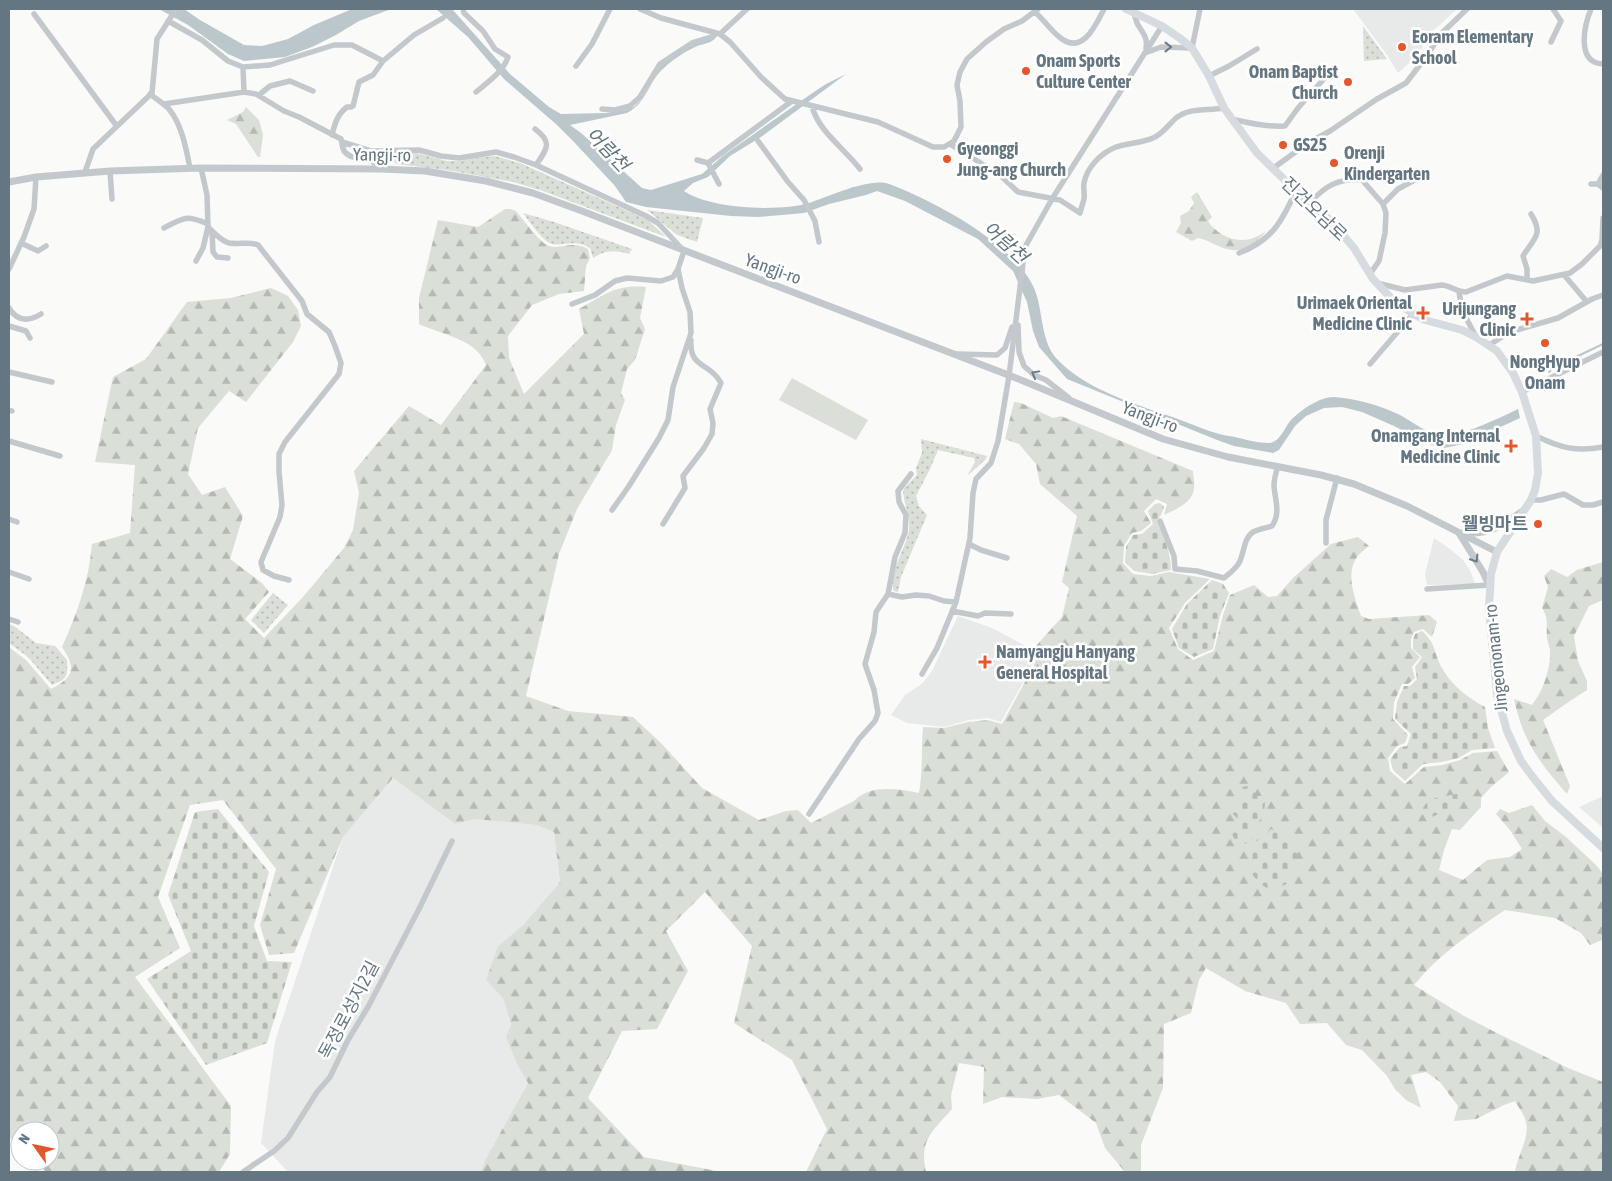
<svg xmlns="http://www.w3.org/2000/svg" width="1612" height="1181" viewBox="0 0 1612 1181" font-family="'Asap Condensed','Noto Sans KR',sans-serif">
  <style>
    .built { fill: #e8e9e9 }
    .green { fill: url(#green-dots) }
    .forest { fill: url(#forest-firs) }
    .cemetery { fill: url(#cemetery-stones) }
    .pitch { fill: #dadfd7 }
    .water { fill: #bbc7cb }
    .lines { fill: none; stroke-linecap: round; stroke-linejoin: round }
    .stream { stroke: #bbc7cb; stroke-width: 2 }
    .minor { stroke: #c3c8cc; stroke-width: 5.5 }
    .tertiary { stroke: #c3c8cc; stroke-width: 7 }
    .secondary { stroke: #d6dbdf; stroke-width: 8 }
    .oneway { stroke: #6a7a87 }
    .poi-dot { fill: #e4572e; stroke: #fff; stroke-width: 2 }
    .labels { text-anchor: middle; stroke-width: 5; stroke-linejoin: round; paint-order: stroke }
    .poi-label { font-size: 18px; font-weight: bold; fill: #657683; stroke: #fff; text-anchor: start }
    .street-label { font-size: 18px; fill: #657683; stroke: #fff }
    .water-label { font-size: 19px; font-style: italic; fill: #60757c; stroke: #fff }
  </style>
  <defs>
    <pattern id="green-dots" width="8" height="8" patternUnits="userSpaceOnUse" patternTransform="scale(1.25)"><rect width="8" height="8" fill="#dadfd7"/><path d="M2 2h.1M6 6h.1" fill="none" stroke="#b4b9b4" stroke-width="1.8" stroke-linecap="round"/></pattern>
    <pattern id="forest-firs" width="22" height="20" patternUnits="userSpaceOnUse" patternTransform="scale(1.25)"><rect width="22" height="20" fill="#dadfd7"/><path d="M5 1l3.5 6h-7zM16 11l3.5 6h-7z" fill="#b4b9b4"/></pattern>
    <pattern id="cemetery-stones" width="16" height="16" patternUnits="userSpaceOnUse" patternTransform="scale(1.25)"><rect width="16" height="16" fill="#dadfd7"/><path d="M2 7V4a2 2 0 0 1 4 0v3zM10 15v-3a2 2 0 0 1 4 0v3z" fill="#b4b9b4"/></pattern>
  </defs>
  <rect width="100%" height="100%" fill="#fafaf8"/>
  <!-- built -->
  <path class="built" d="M1353,9H1457L1434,30L1416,57L1398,73L1387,55Z
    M1434,538L1450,549L1463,560L1470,570L1475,584L1427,585L1425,574Z
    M958,616L992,628L1037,652L1026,677L1001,722L988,718L969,720L944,727L907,723L891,715L905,695L922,684L932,671Z
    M393,778L455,824L475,819L536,825L554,832L560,882L523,925L498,946L503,998L511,1025L518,1066L528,1083L485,1160L481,1172H288L261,1143L275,1041L343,837Z
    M1603,796V828L1579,807Z"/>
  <!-- green -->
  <path class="green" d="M1363,26L1387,59L1364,61Z
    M417,153L447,161H460L473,158L495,156L520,163L648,220L666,237L540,190L513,182L453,171L397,164L385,156Z
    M647,210L703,218L697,242L677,235Z
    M523,213L554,222L632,249L629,254C616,250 605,250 593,258L590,248C572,238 563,248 550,243C542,240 529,221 523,213Z
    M921,439L987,456L985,460L967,476L975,462L974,458L938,450L930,469L916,496L919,506L927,515L901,577L898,592L894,591C888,578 903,551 907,538C913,520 905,509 903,492L904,488L917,475L916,468L922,453Z
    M273,593L288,605L264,633L251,620Z
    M9,624L14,626L36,643L55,646L67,660C68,677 67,679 52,685L28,657L9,643Z"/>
  <!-- forest -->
  <path class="forest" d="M246,107L259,120L263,135L260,157H258L236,124L227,120L243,112Z
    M1197,192L1212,217L1208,221C1217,235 1234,243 1251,239C1256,237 1262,234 1266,231C1260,240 1244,252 1232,250C1220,249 1210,240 1198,238L1192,241L1176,232L1181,223L1180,216L1189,211L1194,203L1191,197Z
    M505,209H510L516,211C523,219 541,244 549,246C562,250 571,240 588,249L590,258L586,266L584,291L559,294L532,305L508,336L509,358L524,394L584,334L579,309C604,295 616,284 646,287L640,318L645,329L635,360L627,369L621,393L625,400L616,425L612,450L577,509L559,554L526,696L568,711L633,717L661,743L702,788L759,820L786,811L798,810L811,823L854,801C870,784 899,789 919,793C923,771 921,749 923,727L944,728L968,722L988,720L1002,724L1032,669L1040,651L1035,647L1062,617L1069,588L1062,582L1077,516L1040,484L1036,464L1019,444L1005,439L1014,402L1021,403L1053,418L1061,416L1193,471C1193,476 1195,482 1194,488C1193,503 1176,509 1164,515L1167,504L1156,499L1144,511L1151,523L1141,531L1132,533L1124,546L1123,563L1133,574L1151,576L1169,572L1210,579L1185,603L1169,628L1178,649L1193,660L1214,651L1223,615L1230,595L1254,585L1268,597L1277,596L1293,578L1331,544L1358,537L1369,546C1365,549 1360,553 1357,557C1345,574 1355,599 1361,616L1369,619L1429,615L1437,622L1432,637L1423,629L1414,632L1411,639V648L1420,657L1412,667L1415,678L1408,684H1402L1394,702L1393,719L1408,735L1405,743L1397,746L1388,758L1390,771L1405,784L1424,767L1442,765L1460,760L1473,753L1497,751L1509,772L1491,787L1481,798V807L1460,830L1452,829L1444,850L1439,870L1463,880L1487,860L1510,857L1522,849L1510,830L1496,814L1500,809L1509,813L1532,805L1545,821L1566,837L1597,866L1603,874V941L1602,940L1590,945L1581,933L1555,918L1505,910C1472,932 1439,954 1414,985L1464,1016L1493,1031L1568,1068L1603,1082V1172H1515C1517,1157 1530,1137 1526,1122C1525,1115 1518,1107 1515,1101L1504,1105L1476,1119L1454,1121L1458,1106L1440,1082L1426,1072L1411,1075L1421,1108L1406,1100L1395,1089L1387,1076L1362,1050L1346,1045L1327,1023L1300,1024L1286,1003L1245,991L1206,968L1199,980L1191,1013L1164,1024L1163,1088L1141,1145V1171L1143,1172H1125L1105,1148L1096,1123L1059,1095L1037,1099L1002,1097L983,1104L984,1067L959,1063L951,1095L952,1109C932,1132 919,1140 926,1172H806L827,1129L792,1060L734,1023L752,946L705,892L666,931L688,971L657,1029L622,1031L588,1098L644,1157L722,1172H481L485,1160L528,1083L518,1066L506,1037L511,1025L503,998L486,980L498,946L523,925L560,882L554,832L536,825L475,819L455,824L393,778L343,837L294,953L269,955L260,925L276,869L223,800L190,805L158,897L180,948L135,977L231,1106L230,1154L219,1172H91L90,1171L46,1172L34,1161H50V1131H20V1148L9,1137V647L26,660L51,689C73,678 77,669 62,647C77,614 89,580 92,544L130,533L135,465L95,462L113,377L146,359L187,302L231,298L271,288L288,296L298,310L301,326L293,342L246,402L229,391L198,428L188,474L202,495L225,487L243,516L230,559L262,583L269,592L245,619L264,638L303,597L344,548L353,530L359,493L354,471L409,406L441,425L486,365C484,360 481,355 477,351C465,338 436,332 419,324V298L438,220L478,227Z
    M1603,562V600L1589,606L1574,636L1578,661L1587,681V690L1567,703L1543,720L1570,786L1567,794C1539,762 1523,741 1514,699L1532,705C1543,692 1551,668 1550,650C1549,646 1548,642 1547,638C1546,627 1549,618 1542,608L1548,587L1544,576L1551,569L1567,577L1577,570Z"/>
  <!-- cemetery -->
  <path class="cemetery" d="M1160,503L1164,507L1161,515L1157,520C1164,537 1171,552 1171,570L1152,574L1134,571L1125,562L1126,547L1133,535L1142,534L1153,524L1148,511L1155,504Z
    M1212,580L1223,584L1229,593L1220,616L1213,649L1194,657L1179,648L1172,629L1187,604Z
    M1422,631C1436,643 1434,654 1442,668C1452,686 1467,697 1485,707L1488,728L1495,748L1472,750L1459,758L1442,762L1423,764L1405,781L1393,770L1390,759L1400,747L1407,746L1411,734L1395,719L1397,702L1404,686H1410L1417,679L1415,667L1422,657L1413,649V640L1415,634Z
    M1248,786L1255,792L1256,796H1261L1265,801C1265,814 1262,820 1252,827L1251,835L1255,842L1264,837L1271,829L1292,839L1299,848L1288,883L1273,891L1260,884L1248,869L1252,851L1248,844L1236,841L1230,832L1237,818L1231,812C1235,803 1240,796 1242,787Z
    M1457,794L1462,796C1458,811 1441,811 1429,819L1421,813C1426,796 1441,797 1457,794Z
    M218,809L269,872L254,926L267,961L292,962L267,1043L206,1065L147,979L191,951L168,895L195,812Z"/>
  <!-- pitch -->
  <path class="pitch" d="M792,378L868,420L856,440L779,400Z"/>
  <!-- water -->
  <path class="water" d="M159,9H184L200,20L244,45L262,46L288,39L314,25L352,9H391L359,21L336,35L312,47L285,57L244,61L228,54L188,25Z
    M436,9H452L510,74L549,107L561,114L606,113L626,110L634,107L642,99L661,66L687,47L717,36C711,45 701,43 693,48C683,53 672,60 664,68C648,81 648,102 627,113L570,125L581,133L642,188L651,190L702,174L724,155L811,94L826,84L846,74L761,137L730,156L708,177L693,183L684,191C710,209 779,212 809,203C828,197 870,177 889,184C932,200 1011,242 1032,284C1044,306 1039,338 1056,358C1085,390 1138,405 1178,419C1192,424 1205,430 1219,434C1226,436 1232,436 1239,438C1248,440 1258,443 1268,443C1280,443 1284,428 1291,420C1301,410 1319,397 1334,397C1354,398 1382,406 1400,415C1414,423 1427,434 1444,435C1460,437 1502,417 1518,409L1520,418L1464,444L1444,448L1428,444L1394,426L1362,412L1342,407L1324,408L1306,416L1295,426L1279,450L1273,453L1234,446L1217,440L1067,379L1039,347L1033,331L1027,302L1013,271L978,239L905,201L877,191L866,195L829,204L804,213L758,217L731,216L646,207L626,202L615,186L574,142L557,125L504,79L468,37Z"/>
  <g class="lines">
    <!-- stream -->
    <path class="stream" d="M1549,372L1555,367L1603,344"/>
    <!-- minor -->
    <path class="minor" d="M463,9L464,13L483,31L495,49L508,57C503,72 488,82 476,92
      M640,9L661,18L720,34L730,42L761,77L785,99L878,122L933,147H944L954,141L961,127L960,101L957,85L960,72L967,59L986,42L1004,29L1022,21L1038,9
      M1591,9C1584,26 1576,63 1603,64
      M1035,12C1043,19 1049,28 1057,35C1081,58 1095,27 1104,9
      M1134,13C1135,17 1136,21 1138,25C1143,33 1148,38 1146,48
      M34,14L116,125
      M168,21L202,40L228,61L243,67L270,65L334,45H352L383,61
      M720,34L747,9
      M1551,42L1561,21L1553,9
      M1145,53L1161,47L1192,48L1200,9
      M576,66L592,44L610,9
      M243,67L244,92
      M1209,76L1229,66L1257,49
      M150,94C156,99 163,103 169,109C182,125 186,148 190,168
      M259,95L270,86L290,81L313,91
      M164,104L244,92L256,94L284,111L299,117L341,139C342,143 342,147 344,151C353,163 371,154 381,169
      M812,106C818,131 845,149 860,169
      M602,109L615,110L630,106L640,97L660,64L692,43L712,37L716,33
      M1231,119C1250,123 1266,127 1285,126L1298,108L1331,71
      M535,129C553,142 547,149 536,165
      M332,135C335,123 337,115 347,107H351L353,106L359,82L373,75L383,61L414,35L443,18
      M758,141L788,182L804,200L815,221L819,242
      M342,142L371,151L419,150L441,156L459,158L496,152L514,157L536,165L646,216L658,223L684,251L678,269L673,277L661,281L627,278L615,281L595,295L572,304
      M950,144L1000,175L1018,192L1060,200L1080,213C1081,209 1083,203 1084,199C1085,194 1083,188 1084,183C1087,167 1101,153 1116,147C1128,143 1142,143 1153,138C1163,134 1168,125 1176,118C1190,107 1207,111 1224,108
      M697,160L708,163L792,101
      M708,163L719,184
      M201,168L207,195L208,227C214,233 221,241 229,243C239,245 249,241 258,245L302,301L307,314L329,332L335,346L341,363L339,374L285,442L279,454V472L282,505L280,517L261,562L263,570L274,576L289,580
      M1272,169L1308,143L1330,131L1377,99L1406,83L1423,61L1442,33L1467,9
      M110,171L112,199
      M85,172L93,149L152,93L157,39L176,9
      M1591,184H1598L1603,188
      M1598,184L1603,175
      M1309,203C1326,186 1337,178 1362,180L1383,204L1386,213L1385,233L1379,261L1370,274
      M1383,204L1398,189L1422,176
      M164,228C184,217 186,215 208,224
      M212,231L213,252L217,257L228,258
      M21,243L38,251L46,246
      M1239,253C1272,240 1281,223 1296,191
      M196,261L203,248L208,227
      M9,269L24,237L34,209L36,177
      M1565,276L1587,302
      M1527,280V269L1523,256C1534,238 1544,235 1531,214
      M1377,283L1405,290L1442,285C1451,286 1457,292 1466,292L1507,276L1533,281L1570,273L1582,264L1600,246L1602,240L1603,218
      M1459,292L1462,310L1476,337
      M9,308C17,321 28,322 41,314
      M1018,325L1019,352L1024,366L1034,375L1046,380L1069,398
      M9,326L26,331L30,338
      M1489,345L1510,332L1558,318L1592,299L1603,295
      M957,354L997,355L1005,348L1012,327
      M1370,364L1413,314
      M9,372L52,382
      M1522,392L1603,352
      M9,410L12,411
      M1536,436C1561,448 1576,452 1603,447
      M9,441L60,456
      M1531,500H1541L1564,494L1583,505H1593L1603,502
      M612,510L629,486L659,438L668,420L673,387L691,333L690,312L682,288L678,269
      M9,519L17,522
      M1160,521L1174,556L1175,569L1197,571L1224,578C1230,573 1237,568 1240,561C1244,552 1244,538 1253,532C1259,529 1266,528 1272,526C1281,513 1275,500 1274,486C1274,480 1276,472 1278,466
      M663,524L685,488L683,476L704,448L712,434L713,423L710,409L721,383C710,362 689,369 691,340
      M1326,543V520L1337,478
      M969,544L981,550L1007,558
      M9,572L29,579
      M1427,589L1489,585
      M888,594L902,597L916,595L929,596L944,601L956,602
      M952,611L978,616L985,613L1011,614
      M9,619L18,622
      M922,674L937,648L956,602L970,538L973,493L976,479L991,463L998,441L1009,376L1025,247L1052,199L1162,26
      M809,814L859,739L875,721L878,713L874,690L865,664L874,632L876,612L888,594L895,557L905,533L906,515L899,502L898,491L911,474
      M243,1172L274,1151L288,1138L317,1092L330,1077L348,1040L368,1007L420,907L452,841"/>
    <!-- tertiary -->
    <path class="tertiary" d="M9,182L36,177L110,171L201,168L381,169L425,171L486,181L533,193L582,211L1021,380L1163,439L1228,457L1321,475L1354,484L1407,506L1497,552
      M1459,533L1483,572L1489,585
      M1462,533C1491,535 1500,526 1523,511"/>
    <!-- secondary -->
    <path class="secondary" d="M1126,9L1162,26L1181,39L1192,48L1209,76L1224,108L1257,153L1296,191L1331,221L1354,248L1373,279L1391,298L1413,314L1425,320L1462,330L1476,337L1497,351L1513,373L1522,392L1536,436L1538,473L1535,490L1531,500L1497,552L1491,574L1489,608L1497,695L1507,731L1521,761L1532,776L1552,801L1603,848"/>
  </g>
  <!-- one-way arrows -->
  <defs><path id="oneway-chevron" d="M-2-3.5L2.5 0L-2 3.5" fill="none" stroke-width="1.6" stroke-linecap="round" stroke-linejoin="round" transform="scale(1.25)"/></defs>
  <g class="oneway">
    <use href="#oneway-chevron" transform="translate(1168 47)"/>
    <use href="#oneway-chevron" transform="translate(1035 374) rotate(-151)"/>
    <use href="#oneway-chevron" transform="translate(1475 559) rotate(58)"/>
  </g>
  <!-- markers -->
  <g class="poi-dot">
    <circle cx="1402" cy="47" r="5"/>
    <circle cx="1026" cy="71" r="5"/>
    <circle cx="1348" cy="82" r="5"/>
    <circle cx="1283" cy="145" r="5"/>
    <circle cx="947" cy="159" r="5"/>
    <circle cx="1334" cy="163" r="5"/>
    <path d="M1420.5 305.5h5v5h5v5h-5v5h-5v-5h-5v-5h5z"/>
    <path d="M1524.5 311.5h5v5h5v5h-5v5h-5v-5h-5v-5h5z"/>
    <circle cx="1545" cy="343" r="5"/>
    <path d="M1508.5 438.5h5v5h5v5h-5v5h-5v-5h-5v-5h5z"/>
    <circle cx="1538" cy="524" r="5"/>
    <path d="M982.5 654.5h5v5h5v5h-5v5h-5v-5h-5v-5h5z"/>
  </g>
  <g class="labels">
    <!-- poi labels -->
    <g class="poi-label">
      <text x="1412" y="43">Eoram Elementary<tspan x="1412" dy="21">School</tspan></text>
      <text x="1036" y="67">Onam Sports<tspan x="1036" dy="21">Culture Center</tspan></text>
      <text x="1338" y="78" text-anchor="end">Onam Baptist<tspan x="1338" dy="21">Church</tspan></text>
      <text x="1293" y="151">GS25</text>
      <text x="957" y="155">Gyeonggi<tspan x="957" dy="21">Jung-ang Church</tspan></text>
      <text x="1344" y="159">Orenji<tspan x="1344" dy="21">Kindergarten</tspan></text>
      <text x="1412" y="309" text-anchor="end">Urimaek Oriental<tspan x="1412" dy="21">Medicine Clinic</tspan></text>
      <text x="1516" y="315" text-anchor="end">Urijungang<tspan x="1516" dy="21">Clinic</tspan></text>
      <text x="1545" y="368" text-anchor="middle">NongHyup<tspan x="1545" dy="21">Onam</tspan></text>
      <text x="1500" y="442" text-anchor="end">Onamgang Internal<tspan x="1500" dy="21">Medicine Clinic</tspan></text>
      <text x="1528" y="530" text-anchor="end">웰빙마트</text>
      <text x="996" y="658">Namyangju Hanyang<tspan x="996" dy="21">General Hospital</tspan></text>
    </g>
    <!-- street labels -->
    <g class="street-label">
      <text transform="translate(382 155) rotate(1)" y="6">Yangji-ro</text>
      <text transform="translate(1314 209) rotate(44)" y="6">진건오남로</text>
      <text transform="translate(773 269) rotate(20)" y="6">Yangji-ro</text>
      <text transform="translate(1150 417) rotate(21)" y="6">Yangji-ro</text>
      <text transform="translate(1496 658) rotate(-96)" y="6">Jingeononam-ro</text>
      <text transform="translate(349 1010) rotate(-62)" y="6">독정로성지2길</text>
    </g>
    <!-- water labels -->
    <g class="water-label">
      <text transform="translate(608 149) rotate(46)" y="7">어람천</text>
      <text transform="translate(1006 242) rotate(42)" y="7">어람천</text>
    </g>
  </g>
  <!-- border -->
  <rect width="1612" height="1181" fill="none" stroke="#657683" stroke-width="20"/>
  <!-- north arrow -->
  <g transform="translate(35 1146) rotate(303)"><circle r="24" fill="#ffffff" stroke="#c1c8cd"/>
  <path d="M0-4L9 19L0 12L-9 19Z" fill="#e4572e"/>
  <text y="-8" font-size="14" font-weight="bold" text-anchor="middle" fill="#657683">N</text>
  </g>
</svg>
